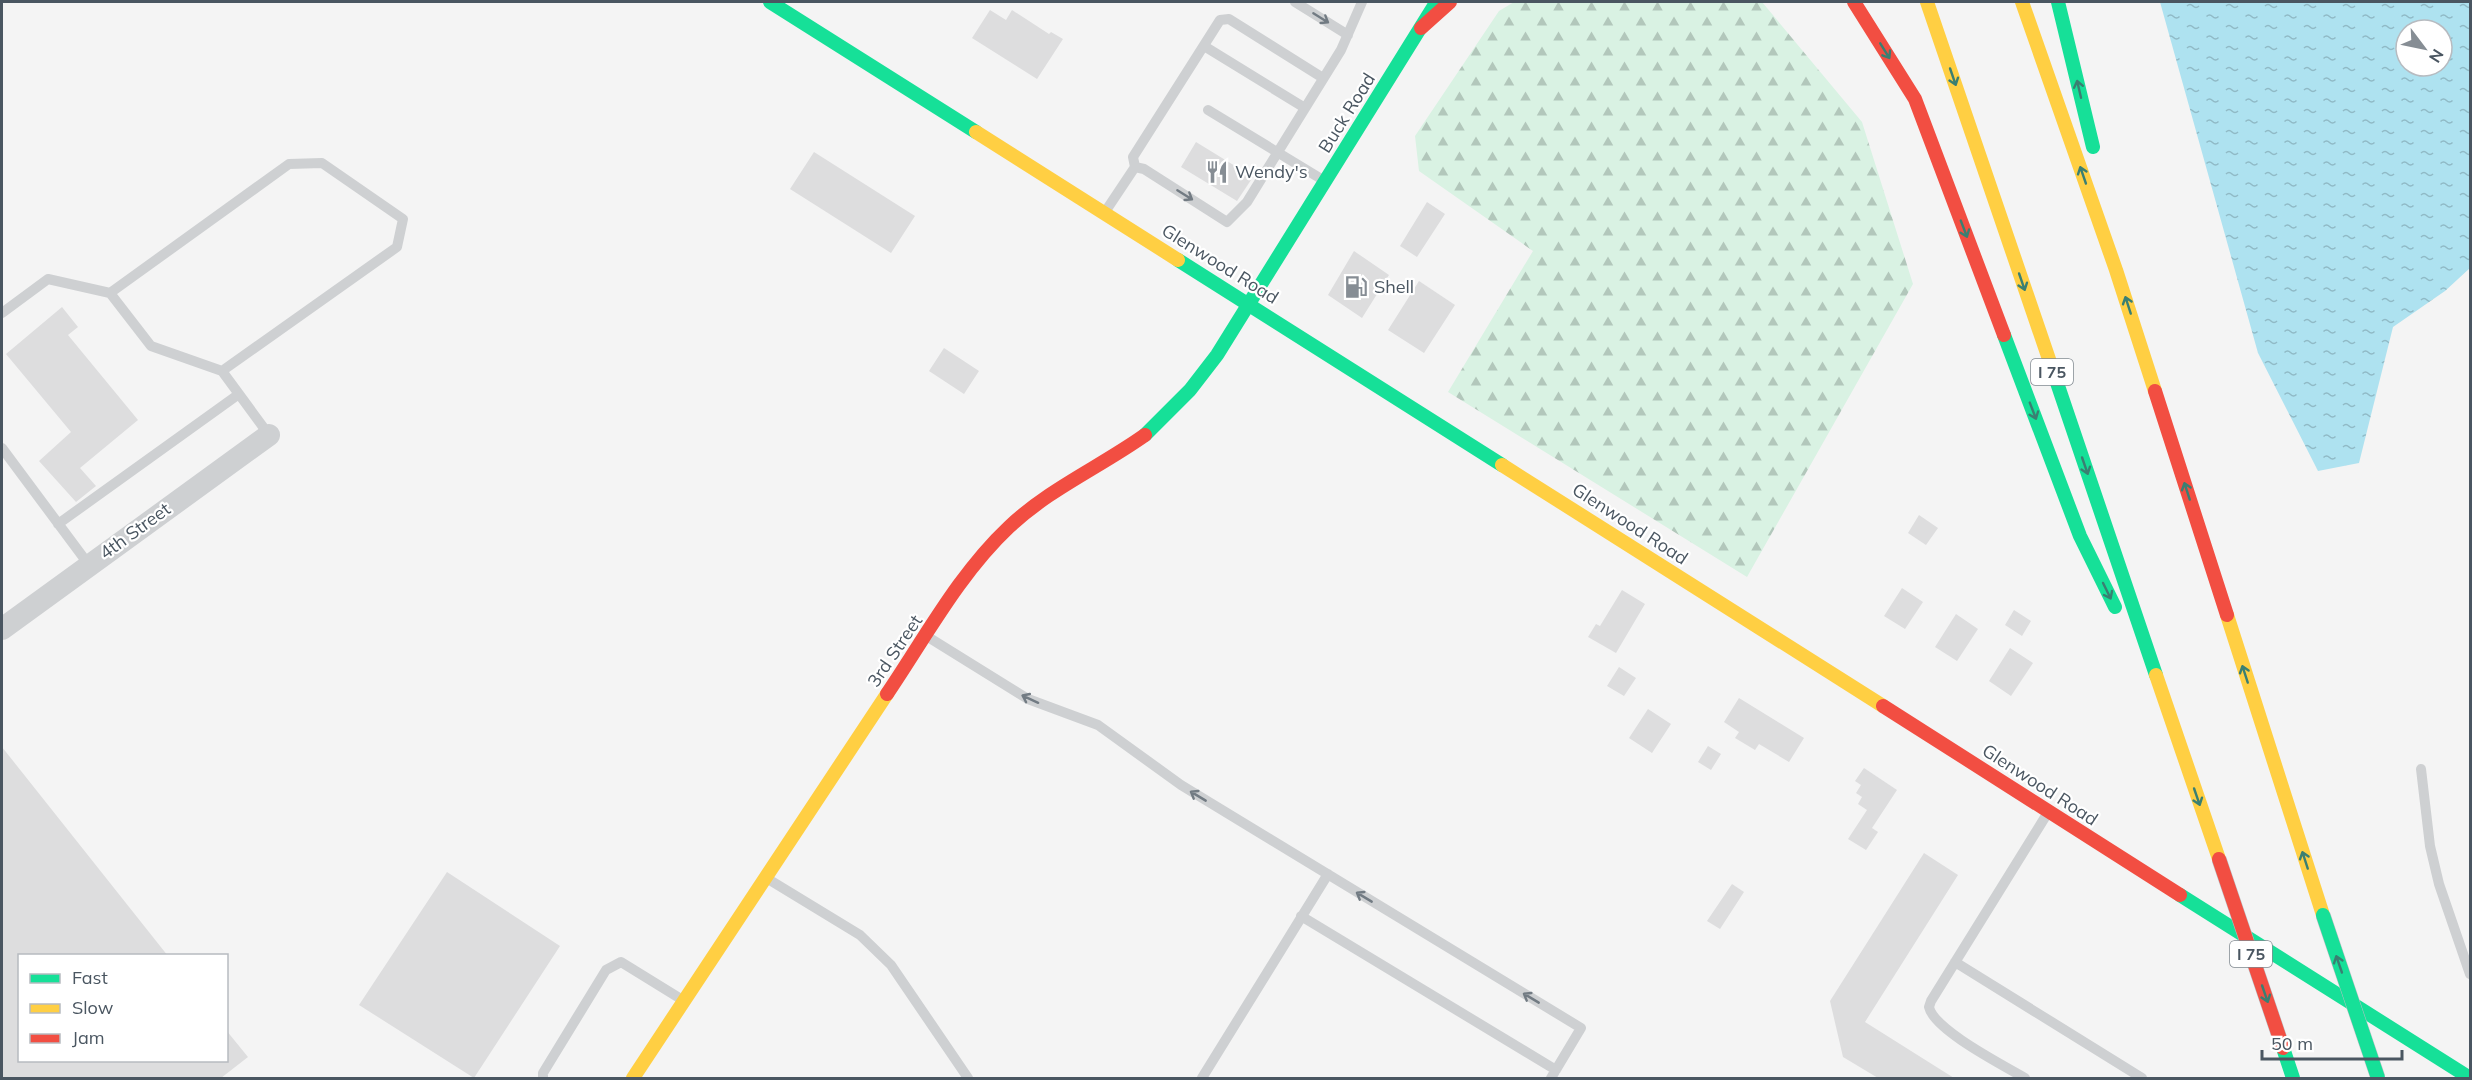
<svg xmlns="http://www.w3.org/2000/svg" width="2472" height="1080" viewBox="0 0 2472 1080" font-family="Mulish,sans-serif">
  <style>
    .forest { fill: url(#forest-firs) }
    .water { fill: url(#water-ripples); fill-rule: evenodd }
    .building { fill: #ddddde }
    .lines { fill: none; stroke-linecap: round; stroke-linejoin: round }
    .lane { stroke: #ced0d2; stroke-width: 10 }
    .street { stroke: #ced0d2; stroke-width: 22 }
    .fast { stroke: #16e098; stroke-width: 14 }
    .slow { stroke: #ffcf43; stroke-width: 14 }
    .jam { stroke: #f24e42; stroke-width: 14 }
    .fast-bridge-casing { stroke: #b9bec3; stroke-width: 15; stroke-linecap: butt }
    .jam-bridge-casing { stroke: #b9bec3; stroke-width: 15; stroke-linecap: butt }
    .fast-bridge { stroke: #16e098; stroke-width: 14 }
    .jam-bridge { stroke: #f24e42; stroke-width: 14 }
    .oneway { stroke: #727b83 }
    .oneway2 { stroke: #3a7f72 }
    .labels { text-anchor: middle; stroke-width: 4.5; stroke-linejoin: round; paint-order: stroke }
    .shield { fill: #fff; stroke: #808990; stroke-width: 1.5 }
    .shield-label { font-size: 16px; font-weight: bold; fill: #4a5661 }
    .street-label { font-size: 18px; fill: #4a5661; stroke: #fff }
    .poi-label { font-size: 18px; fill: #4a5661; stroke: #fff; text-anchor: start }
  </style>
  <defs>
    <pattern id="forest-firs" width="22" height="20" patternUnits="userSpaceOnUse" patternTransform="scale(1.5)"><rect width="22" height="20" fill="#d9f2e3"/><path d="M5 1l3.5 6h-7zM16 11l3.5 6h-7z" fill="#b2c7bb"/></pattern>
    <pattern id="water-ripples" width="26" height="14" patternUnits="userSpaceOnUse" patternTransform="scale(1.5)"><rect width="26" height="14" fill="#aee2f0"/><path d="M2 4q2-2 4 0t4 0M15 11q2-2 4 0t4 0" fill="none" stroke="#90bac6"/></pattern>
  </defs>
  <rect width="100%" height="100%" fill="#f4f4f4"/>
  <!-- forest -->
  <path class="forest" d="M1514,2H1762L1862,122L1913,284L1747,577L1448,392L1533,251L1419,171L1415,136L1499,11Z"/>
  <!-- water -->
  <path class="water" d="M2160,2H2470V268L2445,291L2393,327L2359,463L2318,471L2258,353ZM2406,30H2442V66H2406Z"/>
  <!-- building -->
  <path class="building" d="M990,10L1006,20L1012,10L1049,34L1051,32L1063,39L1037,79L972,38Z
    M1196,142L1253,177L1237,201L1181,167Z
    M814,152L915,216L891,253L790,189Z
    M1427,202L1445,214L1417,257L1400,246Z
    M1354,251L1389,275L1362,318L1328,295Z
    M1419,281L1455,305L1424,353L1388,330Z
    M62,307L78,327L68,335L138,420L80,468L96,486L76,502L39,461L71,432L6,354Z
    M944,348L979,371L964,394L929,371Z
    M1919,515L1938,528L1926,545L1908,533Z
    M1902,588L1923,602L1905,629L1884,616Z
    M1622,590L1645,604L1616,653L1588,637L1596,624L1600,626Z
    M2014,610L2031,621L2022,636L2005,625Z
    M1956,614L1978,629L1957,661L1935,647Z
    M2010,648L2033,663L2011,696L1989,681Z
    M1619,667L1636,678L1624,696L1607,686Z
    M1739,698L1804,738L1789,762L1759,744L1755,750L1735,738L1739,732L1724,722Z
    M1648,709L1671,724L1652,753L1629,738Z
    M1708,746L1721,754L1711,770L1698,762Z
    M2,747L168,956H20V1060H226V1030L248,1057L221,1078H2Z
    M1864,768L1897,790L1872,828L1878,832L1866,850L1848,839L1867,810L1858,804L1862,797L1856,793L1861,785L1855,781Z
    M1924,853L1958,875L1865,1022L1954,1078H1878L1843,1057L1830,1001Z
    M447,872L560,946L474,1078L359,1005Z
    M1732,884L1744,892L1720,929L1707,921Z"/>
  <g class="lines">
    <!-- lane -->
    <path class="lane" d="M1295,2L1348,35
      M1204,46L1305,108
      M1208,110L1323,180
      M1135,167L1144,169L1227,222L1247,202L1341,50L1362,2
      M1105,212L1135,167L1133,157L1220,20L1229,19L1323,78
      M110,293L151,346L222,371
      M2,313L48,279L110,293L289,164L322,163L403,219L397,247L222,371L269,435
      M2,448L89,565
      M58,524L239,394
      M928,637L1028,699L1098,725L1181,785L1581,1028L1551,1078
      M2421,769L2430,846L2439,884L2470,974
      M768,879L860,935L891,965L968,1078
      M1301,916L1556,1070
      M1955,962L2142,1078
      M543,1078V1073L606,970L621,962L681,999
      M1202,1078L1328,874
      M2025,1078C2003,1065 1934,1030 1929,1007L1931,1001L2047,814"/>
    <!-- street -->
    <path class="street" d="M2,629L269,435"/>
    <!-- fast -->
    <path class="fast" d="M770,2L976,132
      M2058,2L2093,147
      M1178,260L1502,465
      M2004,335L2080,536L2115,607
      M2052,368L2156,675
      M1145,435L1190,390L1217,355L1434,6
      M2180,895L2470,1078
      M2283,1048L2293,1078"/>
    <!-- slow -->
    <path class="slow" d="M1927,2L2052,368
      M2022,2L2116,270L2155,391
      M976,132L1178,260
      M1502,465L1883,706
      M2227,615L2323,915
      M2156,675L2219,859
      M633,1078L887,694"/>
    <!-- jam -->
    <path class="jam" d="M1854,2L1915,99L2004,335
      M1421,28L1450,2
      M2155,391L2227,615
      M887,694C925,638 959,574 1009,527C1049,489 1100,467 1145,435
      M1883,706L2180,895"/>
    <!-- fast-bridge casing -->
    <g class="fast-bridge-casing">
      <path id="fast-bridge" d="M2323,915L2378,1078"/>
    </g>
    <!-- jam-bridge casing -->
    <g class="jam-bridge-casing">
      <path id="jam-bridge" d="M2219,859L2283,1048"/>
    </g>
    <!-- fast-bridge -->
    <use href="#fast-bridge" class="fast-bridge"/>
    <!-- jam-bridge -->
    <use href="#jam-bridge" class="jam-bridge"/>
  </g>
  <!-- one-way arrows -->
  <defs><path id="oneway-shaft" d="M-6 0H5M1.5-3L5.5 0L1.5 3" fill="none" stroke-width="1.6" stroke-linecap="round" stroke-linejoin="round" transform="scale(1.5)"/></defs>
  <g class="oneway">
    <use href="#oneway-shaft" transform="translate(1321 18) rotate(32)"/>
    <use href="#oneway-shaft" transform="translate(1185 195) rotate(32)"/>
    <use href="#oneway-shaft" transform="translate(1030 699) rotate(-155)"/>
    <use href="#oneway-shaft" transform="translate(1198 796) rotate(-149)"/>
    <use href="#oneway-shaft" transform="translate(1364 897) rotate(-149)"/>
    <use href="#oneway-shaft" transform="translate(1531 998) rotate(-149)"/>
  </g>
  <g class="oneway2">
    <use href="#oneway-shaft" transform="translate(1885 51) rotate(58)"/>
    <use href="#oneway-shaft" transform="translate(1953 77) rotate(71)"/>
    <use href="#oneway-shaft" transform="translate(2079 89) rotate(-103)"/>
    <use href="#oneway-shaft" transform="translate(2083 175) rotate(-109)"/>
    <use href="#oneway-shaft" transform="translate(1964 229) rotate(69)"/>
    <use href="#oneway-shaft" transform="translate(2022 282) rotate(71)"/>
    <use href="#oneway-shaft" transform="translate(2128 305) rotate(-108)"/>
    <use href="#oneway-shaft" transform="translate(2033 411) rotate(69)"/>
    <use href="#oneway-shaft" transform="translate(2085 466) rotate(71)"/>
    <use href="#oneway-shaft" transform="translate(2187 491) rotate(-108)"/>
    <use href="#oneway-shaft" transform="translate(2107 591) rotate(64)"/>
    <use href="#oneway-shaft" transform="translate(2245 674) rotate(-108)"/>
    <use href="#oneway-shaft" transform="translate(2197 797) rotate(71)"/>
    <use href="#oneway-shaft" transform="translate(2305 860) rotate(-108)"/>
    <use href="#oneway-shaft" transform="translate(2339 964) rotate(-109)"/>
    <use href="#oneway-shaft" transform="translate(2265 994) rotate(71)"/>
  </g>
  <!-- icons -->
  <defs>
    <g id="restaurant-bare" transform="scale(1.8)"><path d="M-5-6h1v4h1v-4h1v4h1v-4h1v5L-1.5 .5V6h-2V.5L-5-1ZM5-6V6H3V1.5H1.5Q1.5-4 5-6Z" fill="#868d94" stroke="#fff" stroke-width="2.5" paint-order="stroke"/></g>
    <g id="fuel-bare" transform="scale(1.8)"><path d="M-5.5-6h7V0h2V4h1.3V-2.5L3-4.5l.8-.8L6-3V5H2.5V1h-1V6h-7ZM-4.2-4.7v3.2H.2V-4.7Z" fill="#868d94" stroke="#fff" stroke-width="2.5" paint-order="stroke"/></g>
  </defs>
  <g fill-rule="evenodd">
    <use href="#restaurant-bare" x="1217" y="172"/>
    <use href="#fuel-bare" x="1356" y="287"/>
  </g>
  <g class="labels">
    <!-- shield labels -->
    <g class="shield">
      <rect x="2031" y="359" width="42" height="26" rx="4.5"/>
      <rect x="2230" y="941" width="42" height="26" rx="4.5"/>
    </g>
    <g class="shield-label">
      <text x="2052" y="378">I 75</text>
      <text x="2251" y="960">I 75</text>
    </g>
    <!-- street labels -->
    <g class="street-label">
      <text transform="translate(1347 113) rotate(-58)" y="6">Buck Road</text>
      <text transform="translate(1220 264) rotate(32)" y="6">Glenwood Road</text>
      <text transform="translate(1630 524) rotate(33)" y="6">Glenwood Road</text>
      <text transform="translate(135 531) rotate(-36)" y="6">4th Street</text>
      <text transform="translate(895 651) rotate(-56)" y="6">3rd Street</text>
      <text transform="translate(2040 785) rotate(33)" y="6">Glenwood Road</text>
    </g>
    <!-- poi labels -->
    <g class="poi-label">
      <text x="1235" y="178">Wendy's</text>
      <text x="1374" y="293">Shell</text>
    </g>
  </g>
  <!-- border -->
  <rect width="2472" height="1080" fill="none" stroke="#4a5661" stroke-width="6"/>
  <!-- legend -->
  <rect x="18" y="954" width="210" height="108" fill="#ffffff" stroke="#b7bbc0" stroke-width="1.5"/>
  <rect x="30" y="974" width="30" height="9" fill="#16e098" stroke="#b7bbc0" stroke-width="1.5"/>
  <text x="72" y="984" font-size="18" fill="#4a5661">Fast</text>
  <rect x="30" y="1004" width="30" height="9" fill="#ffcf43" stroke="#b7bbc0" stroke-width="1.5"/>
  <text x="72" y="1014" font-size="18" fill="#4a5661">Slow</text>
  <rect x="30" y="1034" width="30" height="9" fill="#f24e42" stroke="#b7bbc0" stroke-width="1.5"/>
  <text x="72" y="1044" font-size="18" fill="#4a5661">Jam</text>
  <!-- north arrow -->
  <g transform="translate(2424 48) rotate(122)"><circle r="28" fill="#ffffff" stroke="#b7bbc0" stroke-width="1.5"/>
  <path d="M0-4.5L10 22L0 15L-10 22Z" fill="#868d94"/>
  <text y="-9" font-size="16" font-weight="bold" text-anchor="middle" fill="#4a5661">N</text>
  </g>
  <!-- scale -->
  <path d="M2262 1050v9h140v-9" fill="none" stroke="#4a5661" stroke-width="3"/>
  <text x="2271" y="1050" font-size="18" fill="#4a5661" stroke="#ffffff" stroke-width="4.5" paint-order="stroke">50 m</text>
</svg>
